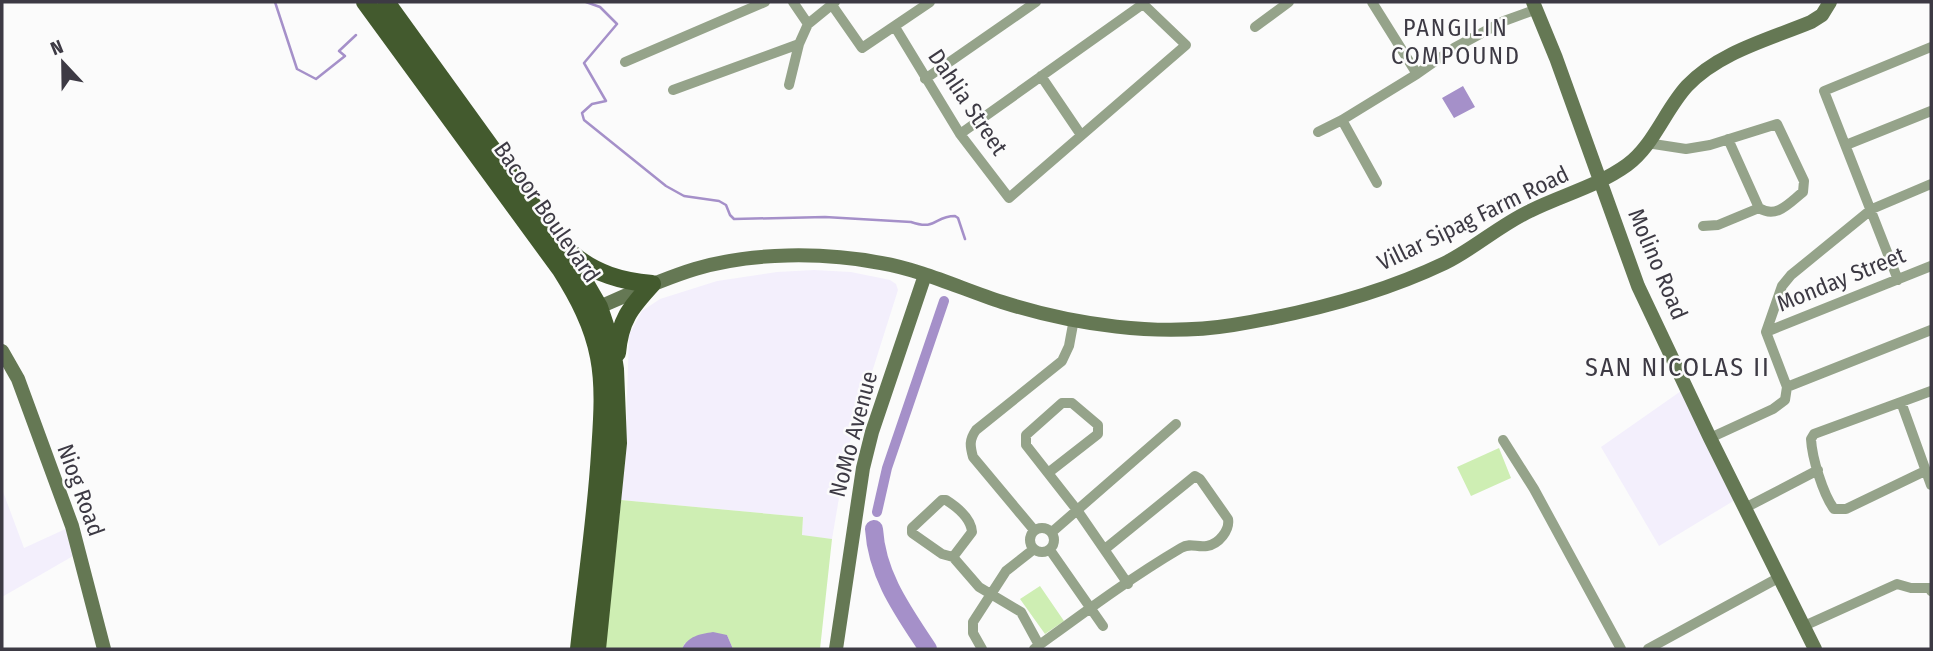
<svg xmlns="http://www.w3.org/2000/svg" width="1933" height="651" viewBox="0 0 1933 651" font-family="'Fira Sans Condensed',sans-serif">
  <style>
    .built { fill: #f3effc }
    .green { fill: #ceeeb3 }
    .water { fill: #a590c9 }
    .lines { fill: none; stroke-linecap: round; stroke-linejoin: round }
    .stream { stroke: #a590c9; stroke-width: 2.5 }
    .canal { stroke: #a590c9; stroke-width: 10 }
    .river { stroke: #a590c9; stroke-width: 18 }
    .street { stroke: #95a38a; stroke-width: 10 }
    .secondary { stroke: #657854; stroke-width: 14 }
    .primary { stroke: #435a2e; stroke-width: 18 }
    .labels { text-anchor: middle; stroke-width: 5; stroke-linejoin: round; paint-order: stroke }
    .street-label { font-size: 23px; fill: #3d3a44; stroke: #fbfbfb }
    .neighbourhood-label { font-size: 24px; letter-spacing: 2px; fill: #3d3a44; stroke: #fbfbfb }
    .quarter-label { font-size: 26px; letter-spacing: 2px; fill: #3d3a44; stroke: #fbfbfb }
  </style>
  <rect width="100%" height="100%" fill="#fbfbfb"/>
  <!-- built -->
  <path class="built" d="M814,270L851,272L890,280L896,284L898,290L847,451L832,539L802,536L803,517L621,500L625,461L629,335L642,311L660,299L717,281L777,272Z
    M1681,391L1735,500L1659,546L1601,447Z
    M2,489L24,548L72,526L80,552L2,597Z"/>
  <!-- green -->
  <path class="green" d="M1499,448L1511,478L1471,496L1457,467Z
    M621,500L803,517L802,535L832,539L820,649H733L727,635L685,643L682,649H605Z
    M1040,586L1064,621L1045,634L1020,599Z"/>
  <!-- water -->
  <path class="water" d="M1463,86L1475,107L1454,118L1442,98Z
    M713,632L727,635L733,649H682C688,636 700,634 713,632Z"/>
  <g class="lines">
    <!-- stream -->
    <path class="stream" d="M275,2L297,69L316,79L345,56L339,51L356,35
      M586,2L600,7L617,24L584,63L606,101L592,104L582,113L584,120L666,186L684,196L719,201L726,205L730,215L734,219L825,217L911,222C937,231 934,216 955,216L958,218L965,239"/>
    <!-- canal -->
    <path class="canal" d="M877,512L887,468L944,301"/>
    <!-- river -->
    <path class="river" d="M874,529C877,576 903,611 928,649"/>
    <!-- street -->
    <path class="street" d="M793,2L808,24
      M1372,2L1417,74
      M832,5L862,48L930,2
      M895,27L960,134L1009,198L1186,45L1141,2
      M1255,27L1289,2
      M625,62L765,2
      M1041,76L1081,135
      M925,79L1036,2
      M789,85L799,44L808,24L835,2
      M673,90L799,44
      M1342,120L1377,183
      M1318,132L1342,120L1417,74L1454,48L1504,21L1537,9
      M960,134L1143,4
      M1647,143L1686,149L1710,145L1777,124L1804,181L1803,192C1789,203 1777,219 1759,208L1728,139
      M1846,145L1931,111
      M1703,226L1718,225L1759,208
      M1898,280L1824,91L1931,47
      M1766,332L1931,266
      M1787,387L1931,330
      M1901,402L1931,485
      M1710,438L1773,409L1785,400L1787,387L1766,332L1782,286L1791,275L1872,209L1931,184
      M1503,440L1534,489L1621,649
      M1925,471L1846,509H1834C1823,494 1812,458 1811,439L1814,434L1931,391
      M1048,473L1098,434V425L1072,403H1062L1026,435V445L1077,510L1128,584
      M1745,508L1818,470
      M1030 540a12 12 0 1 1 24 0a12 12 0 1 1-24 0Z
      M1034,530L973,457C970,446 969,440 976,430L1062,361L1069,346L1074,319
      M1052,532L1176,424
      M1050,550L1103,626
      M953,557L972,532C971,518 957,507 946,500H942L912,528V533L942,554L953,557L979,587L1021,612L1039,645
      M1804,626L1897,584L1911,588H1930L1931,591
      M982,649L973,633V622L1006,571L1034,549
      M1034,649C1082,614 1130,578 1181,548C1191,542 1197,548 1207,546C1219,544 1230,530 1228,519L1200,479L1195,476L1105,549
      M1648,649L1780,577"/>
    <!-- secondary -->
    <path class="secondary" d="M1533,2L1556,58L1638,286L1710,438L1815,649
      M590,311C625,296 659,280 695,269C752,252 823,252 881,263C922,270 962,289 1002,302C1074,325 1158,337 1233,325C1306,313 1378,295 1445,263C1475,248 1500,225 1530,211C1562,195 1598,186 1627,165C1654,145 1665,110 1687,86C1719,52 1770,39 1811,22L1822,15L1830,2
      M2,351L18,379L72,526L104,649
      M836,649L863,468L872,432L925,275"/>
    <!-- primary -->
    <path class="primary" d="M365,2L561,270C578,297 593,325 599,357C605,388 602,422 600,453C596,519 586,584 579,649
      M386,2L570,257L599,307L611,343L615,369L618,443L597,649
      M572,254C596,274 621,281 652,284
      M617,353C620,320 630,308 652,284"/>
  </g>
  <g class="labels">
    <!-- street labels -->
    <g class="street-label">
      <text transform="translate(968 102) rotate(56)" y="8">Dahlia Street</text>
      <text transform="translate(547 212) rotate(55)" y="8">Bacoor Boulevard</text>
      <text transform="translate(1473 218) rotate(-26)" y="8">Villar Sipag Farm Road</text>
      <text transform="translate(1658 264) rotate(67)" y="8">Molino Road</text>
      <text transform="translate(1841 279) rotate(-22)" y="8">Monday Street</text>
      <text transform="translate(853 434) rotate(-75)" y="8">NoMo Avenue</text>
      <text transform="translate(81 490) rotate(70)" y="8">Niog Road</text>
    </g>
    <!-- neighbourhood labels -->
    <g class="neighbourhood-label">
      <text x="1456" y="36">PANGILIN<tspan x="1456" dy="28">COMPOUND</tspan></text>
    </g>
    <!-- quarter labels -->
    <g class="quarter-label">
      <text x="1678" y="376">SAN NICOLAS II</text>
    </g>
  </g>
  <!-- border -->
  <rect width="1933" height="651" fill="none" stroke="#3d3a44" stroke-width="7"/>
  <!-- north arrow -->
  <g transform="translate(63 63) rotate(338)" stroke="#fbfbfb" stroke-width="5" paint-order="stroke">
  <path d="M0-5L12 26L0 18L-12 26Z" fill="#3d3a44"/>
  <text y="-10" font-size="19" font-weight="bold" text-anchor="middle" fill="#3d3a44">N</text>
  </g>
</svg>
